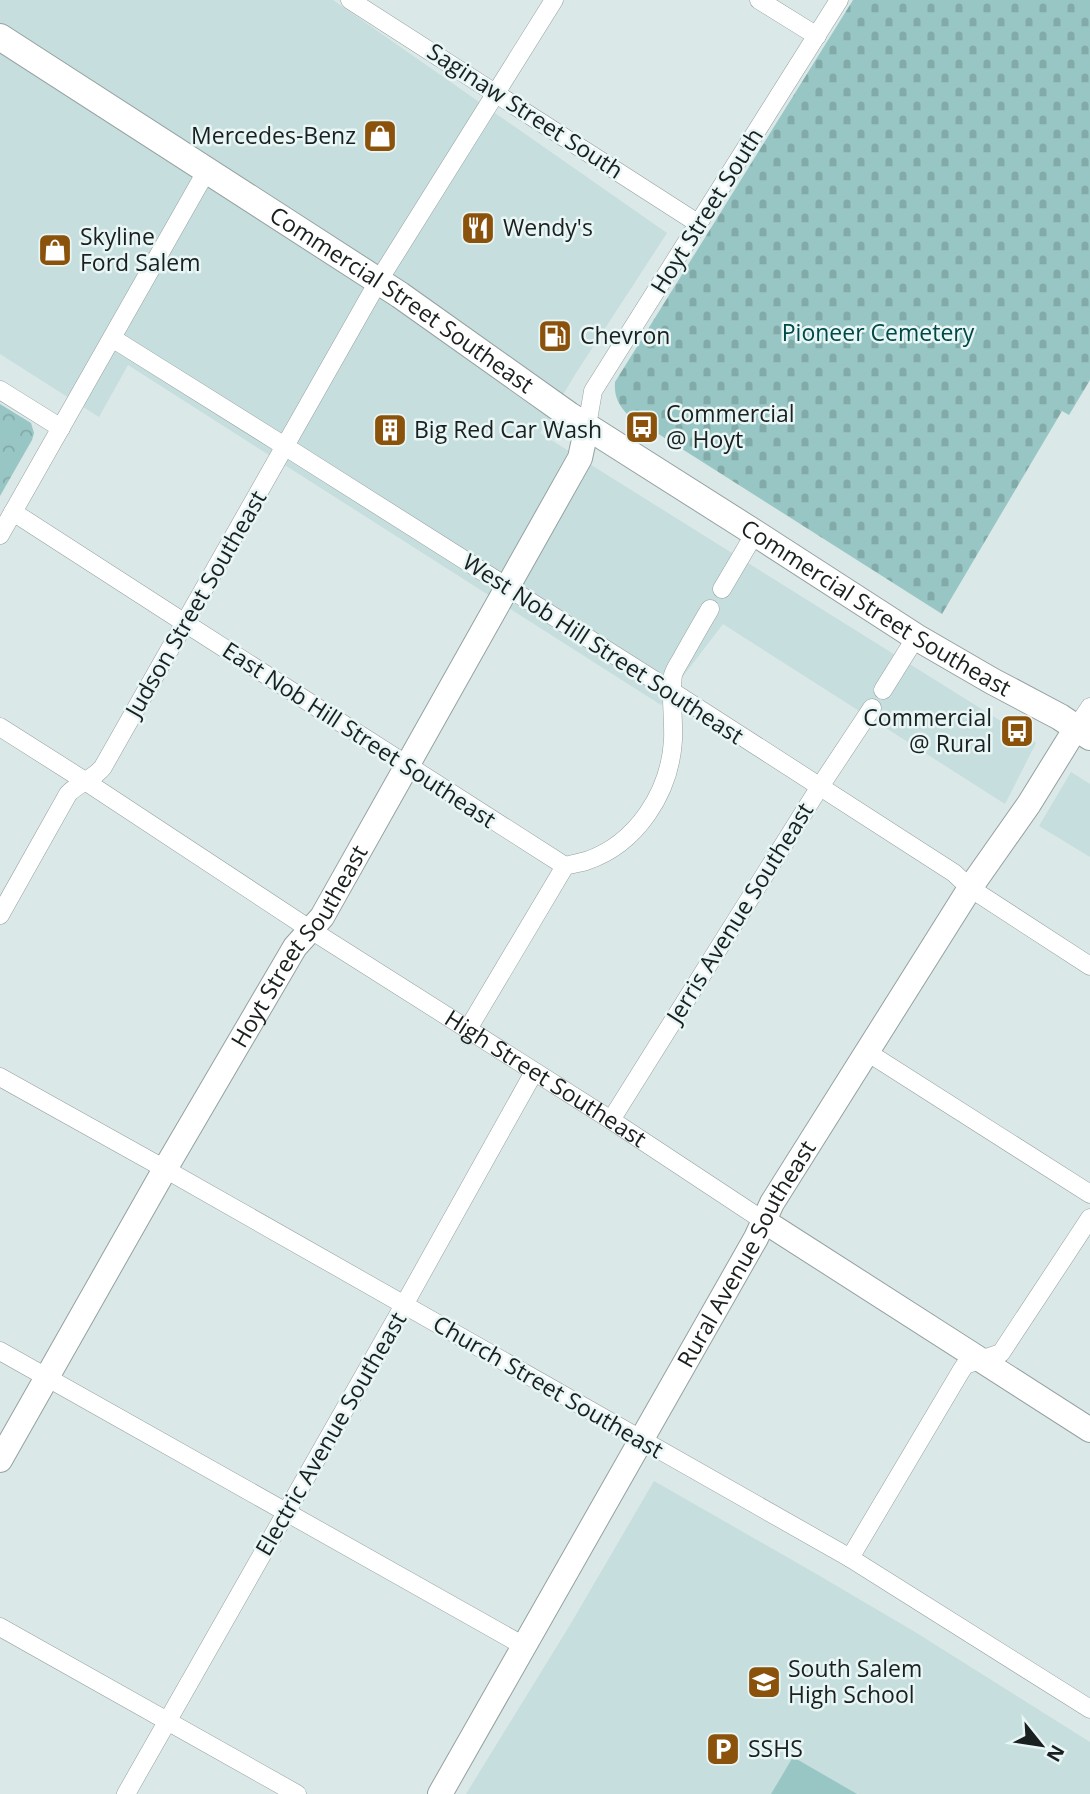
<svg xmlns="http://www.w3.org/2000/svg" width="1090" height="1794" viewBox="0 0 1090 1794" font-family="'Open Sans',sans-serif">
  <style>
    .built { fill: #c6dedd }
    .green { fill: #98c6c4 }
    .cemetery { fill: url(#cemetery-stones) }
    .park { fill: url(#park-crowns) }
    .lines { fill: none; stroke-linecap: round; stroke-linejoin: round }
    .street-casing { stroke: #95a1a1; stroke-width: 19 }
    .secondary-casing { stroke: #95a1a1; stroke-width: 26 }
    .primary-casing { stroke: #95a1a1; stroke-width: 28 }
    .street { stroke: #fff; stroke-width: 18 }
    .secondary { stroke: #fff; stroke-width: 24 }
    .primary { stroke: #fff; stroke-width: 26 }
    .labels { text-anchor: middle; stroke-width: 5; stroke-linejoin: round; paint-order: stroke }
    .street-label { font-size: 23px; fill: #1a1f1f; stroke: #e8f6f5 }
    .poi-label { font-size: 23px; fill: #1a1f1f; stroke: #e8f6f5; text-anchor: start }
    .park-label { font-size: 23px; fill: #004948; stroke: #e8f6f5 }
  </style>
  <defs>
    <pattern id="cemetery-stones" width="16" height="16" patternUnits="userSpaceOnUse" patternTransform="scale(1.75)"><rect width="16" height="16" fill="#98c6c4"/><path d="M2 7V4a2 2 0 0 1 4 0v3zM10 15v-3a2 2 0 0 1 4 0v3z" fill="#82aaa8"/></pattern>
    <pattern id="park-crowns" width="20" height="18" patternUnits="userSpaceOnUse" patternTransform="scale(1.75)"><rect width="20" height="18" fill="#98c6c4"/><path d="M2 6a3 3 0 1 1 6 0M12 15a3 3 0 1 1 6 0" fill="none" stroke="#82aaa8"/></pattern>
  </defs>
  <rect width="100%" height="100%" fill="#dbe8e8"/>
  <!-- built -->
  <path class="built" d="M0,0H333L667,233L576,373L540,433L1036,743L1005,804L723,624L661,705L128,365L99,417L0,354Z
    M1071,772L1090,784V857L1039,826Z
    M654,1481L813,1572L915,1632L1090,1742V1794H466L570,1625Z"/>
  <!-- green -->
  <path class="green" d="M793,1757L857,1794H771Z"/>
  <!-- cemetery -->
  <path class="cemetery" d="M853,0H1090V380L1069,415L1062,411L942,614L627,414C618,404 614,396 615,382Z"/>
  <!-- park -->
  <path class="park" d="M0,404L31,423L34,433L32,440L0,496Z"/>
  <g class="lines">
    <!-- street casing -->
    <g class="street-casing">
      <g id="street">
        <path d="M350,0L699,224"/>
        <path d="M759,0L817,36"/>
        <path d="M112,338L286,447L673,692L954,873L970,888L1090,966"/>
        <path d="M0,390L61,428"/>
        <path d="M587,426L593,391L839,0"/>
        <path d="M13,512L185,623L565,866"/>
        <path d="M0,535L207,170"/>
        <path d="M722,589L755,533"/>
        <path d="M883,690L916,637"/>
        <path id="s1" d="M0,727L85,781L311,930L611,1120L764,1221"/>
        <path d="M1076,728L1090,707"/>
        <path d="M0,915L68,794C78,783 94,779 103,767L379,280L554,0"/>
        <path d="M468,1029L565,866C572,864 579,863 586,861C637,844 670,792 673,740C674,719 670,696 673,675C675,668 680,662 683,656C692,640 701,624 710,609"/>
        <path d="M867,1052L1090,1194"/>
        <path d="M0,1077L165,1169L850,1558L1090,1709"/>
        <path d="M611,1120L819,788L872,708"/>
        <path d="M0,1351L524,1646"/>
        <path d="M850,1558L961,1371L965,1365L1001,1353L1090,1218"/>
        <path d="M0,1627L297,1794"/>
        <path d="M126,1794L404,1305L534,1072"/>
      </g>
    </g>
    <!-- secondary casing -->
    <g class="secondary-casing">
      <g id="secondary">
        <path d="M764,1221L1090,1430"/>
        <path id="s2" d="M0,1460L165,1169L295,947L322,917L580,458L587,426"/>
        <path id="s3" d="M440,1794L756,1238L772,1203L970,888L1029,804L1076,728"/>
      </g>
    </g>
    <!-- primary casing -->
    <g class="primary-casing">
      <g id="primary">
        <path id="s4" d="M0,37L400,295L569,415L755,533L916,637L992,681L1060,717L1090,737"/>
      </g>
    </g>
    <!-- street -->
    <use href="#street" class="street"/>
    <!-- secondary -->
    <use href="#secondary" class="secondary"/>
    <!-- primary -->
    <use href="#primary" class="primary"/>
  </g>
  <!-- icons -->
  <defs>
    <g id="shop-square" transform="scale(1.75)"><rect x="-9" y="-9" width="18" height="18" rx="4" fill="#8b520b" stroke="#e8f6f5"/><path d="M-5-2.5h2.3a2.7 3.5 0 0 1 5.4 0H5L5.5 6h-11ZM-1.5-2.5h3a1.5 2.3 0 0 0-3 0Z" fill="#fff"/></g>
    <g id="restaurant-square" transform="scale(1.75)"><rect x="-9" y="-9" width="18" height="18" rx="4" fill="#8b520b" stroke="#e8f6f5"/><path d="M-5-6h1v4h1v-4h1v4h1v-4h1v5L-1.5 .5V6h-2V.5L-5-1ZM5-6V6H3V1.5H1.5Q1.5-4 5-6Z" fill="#fff"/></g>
    <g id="fuel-square" transform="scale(1.75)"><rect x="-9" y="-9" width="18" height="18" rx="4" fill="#8b520b" stroke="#e8f6f5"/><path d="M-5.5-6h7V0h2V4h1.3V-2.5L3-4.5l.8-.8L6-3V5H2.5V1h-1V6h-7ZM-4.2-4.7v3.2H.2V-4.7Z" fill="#fff"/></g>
    <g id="bus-square" transform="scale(1.75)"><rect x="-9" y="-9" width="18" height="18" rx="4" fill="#8b520b" stroke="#e8f6f5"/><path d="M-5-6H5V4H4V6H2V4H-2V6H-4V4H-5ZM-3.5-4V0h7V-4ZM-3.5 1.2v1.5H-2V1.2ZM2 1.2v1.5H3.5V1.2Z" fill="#fff"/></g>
    <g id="building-square" transform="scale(1.75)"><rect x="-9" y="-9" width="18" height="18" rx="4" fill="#8b520b" stroke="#e8f6f5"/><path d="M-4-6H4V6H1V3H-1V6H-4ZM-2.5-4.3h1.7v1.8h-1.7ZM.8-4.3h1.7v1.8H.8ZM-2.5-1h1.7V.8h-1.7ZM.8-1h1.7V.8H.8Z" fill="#fff"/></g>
    <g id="school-square" transform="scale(1.75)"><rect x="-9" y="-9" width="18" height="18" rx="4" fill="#8b520b" stroke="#e8f6f5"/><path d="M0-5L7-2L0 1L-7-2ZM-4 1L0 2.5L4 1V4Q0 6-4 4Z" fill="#fff"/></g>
    <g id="parking-square" transform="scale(1.75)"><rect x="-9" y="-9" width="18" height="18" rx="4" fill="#8b520b" stroke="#e8f6f5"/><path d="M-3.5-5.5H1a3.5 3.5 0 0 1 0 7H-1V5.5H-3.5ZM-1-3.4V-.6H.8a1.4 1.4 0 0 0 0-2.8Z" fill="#fff"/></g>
  </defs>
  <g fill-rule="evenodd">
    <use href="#shop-square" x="380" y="136"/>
    <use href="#restaurant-square" x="478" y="228"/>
    <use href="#shop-square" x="55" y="250"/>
    <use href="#fuel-square" x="555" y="336"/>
    <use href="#bus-square" x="642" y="427"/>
    <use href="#building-square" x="390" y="430"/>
    <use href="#bus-square" x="1017" y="731"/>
    <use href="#school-square" x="764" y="1682"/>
    <use href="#parking-square" x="723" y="1749"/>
  </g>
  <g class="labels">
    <!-- street labels -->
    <g class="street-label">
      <text transform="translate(525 111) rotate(33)" y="8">Saginaw Street South</text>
      <text transform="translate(707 211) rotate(-58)" y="8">Hoyt Street South</text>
      <text dy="8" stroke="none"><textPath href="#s4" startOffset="480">Commercial Street Southeast</textPath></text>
      <text transform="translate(196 604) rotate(-60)" y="8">Judson Street Southeast</text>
      <text dy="8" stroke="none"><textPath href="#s4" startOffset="1046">Commercial Street Southeast</textPath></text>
      <text transform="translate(603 649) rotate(33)" y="8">West Nob Hill Street Southeast</text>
      <text transform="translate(359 735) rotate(33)" y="8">East Nob Hill Street Southeast</text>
      <text transform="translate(740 913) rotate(-58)" y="8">Jerris Avenue Southeast</text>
      <text dy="8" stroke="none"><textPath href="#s2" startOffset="595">Hoyt Street Southeast</textPath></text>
      <text dy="8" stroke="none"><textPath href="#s1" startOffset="649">High Street Southeast</textPath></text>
      <text dy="8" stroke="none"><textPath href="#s3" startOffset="621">Rural Avenue Southeast</textPath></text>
      <text transform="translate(548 1387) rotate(30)" y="8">Church Street Southeast</text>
      <text transform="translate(331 1434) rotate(-60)" y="8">Electric Avenue Southeast</text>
    </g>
    <!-- poi labels -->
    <g class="poi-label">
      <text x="356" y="144" text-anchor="end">Mercedes-Benz</text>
      <text x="503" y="236">Wendy's</text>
      <text x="80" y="245">Skyline<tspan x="80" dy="26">Ford Salem</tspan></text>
      <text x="580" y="344">Chevron</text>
      <text x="666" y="422">Commercial<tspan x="666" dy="26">@ Hoyt</tspan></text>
      <text x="414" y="438">Big Red Car Wash</text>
      <text x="992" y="726" text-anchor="end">Commercial<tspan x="992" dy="26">@ Rural</tspan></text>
      <text x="788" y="1677">South Salem<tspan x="788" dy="26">High School</tspan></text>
      <text x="748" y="1757">SSHS</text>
    </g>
    <!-- park labels -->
    <g class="park-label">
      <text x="878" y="341">Pioneer Cemetery</text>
    </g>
  </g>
  <!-- north arrow -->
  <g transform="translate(1041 1745) rotate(120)" stroke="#e8f6f5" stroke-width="5" paint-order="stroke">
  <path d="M0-5L12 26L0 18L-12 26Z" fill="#1a1f1f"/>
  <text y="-10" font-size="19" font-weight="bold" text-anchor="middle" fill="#1a1f1f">N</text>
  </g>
</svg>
